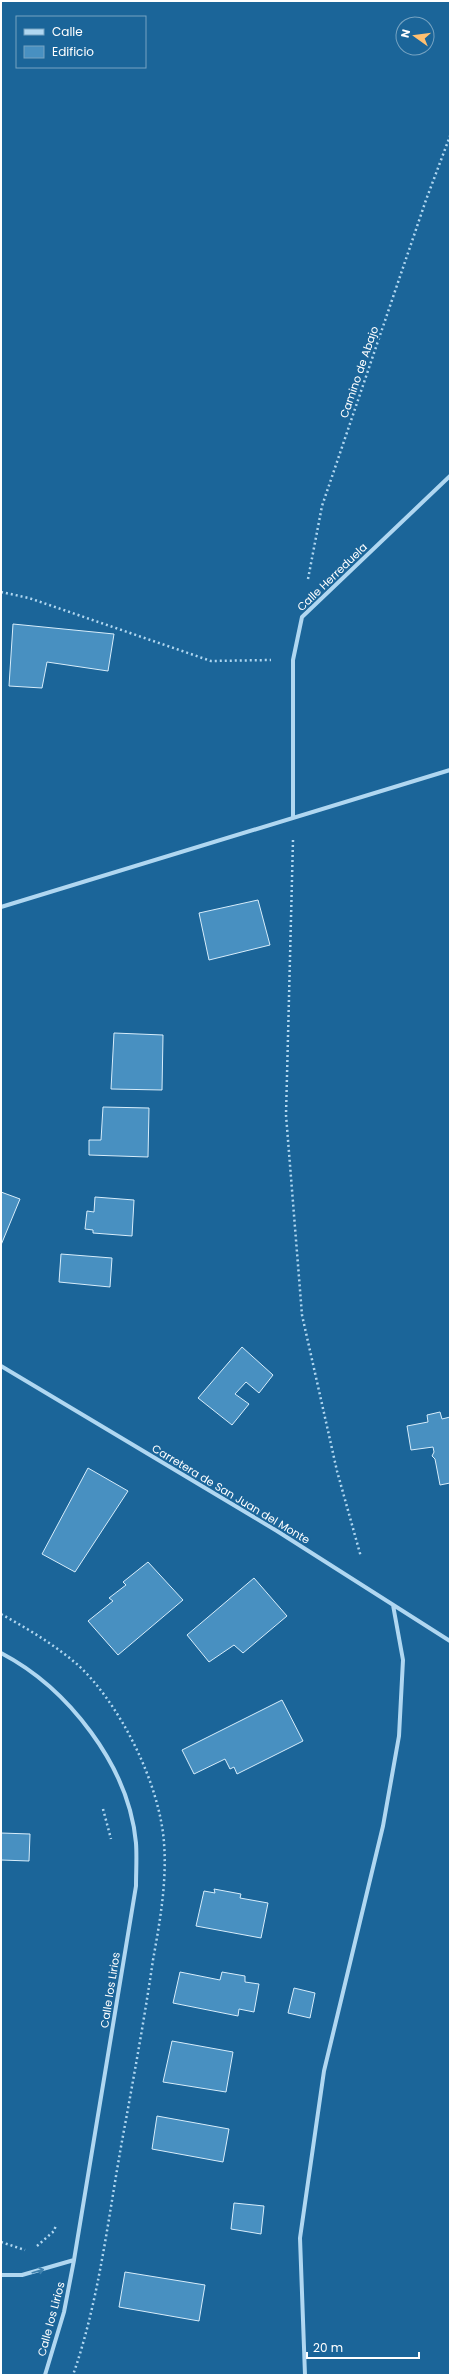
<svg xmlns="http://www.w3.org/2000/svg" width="451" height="2376" viewBox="0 0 451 2376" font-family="Poppins,sans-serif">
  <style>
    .building { fill: #4890c1; stroke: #d7edfb }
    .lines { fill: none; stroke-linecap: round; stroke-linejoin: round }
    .path { stroke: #b0d7f1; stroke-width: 2.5; stroke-dasharray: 2 3; stroke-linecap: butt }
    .street { stroke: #b0d7f1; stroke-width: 4 }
    .oneway { stroke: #4082af }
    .labels { text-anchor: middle; stroke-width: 3.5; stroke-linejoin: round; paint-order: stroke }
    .street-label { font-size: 11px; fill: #fff; stroke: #1b6599 }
  </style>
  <rect width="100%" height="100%" fill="#1b6599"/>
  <!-- building -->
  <path class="building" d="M13,624L114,634L108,671L47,662L42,688L9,686Z
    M258,900L270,945L209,960L199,913Z
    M114,1033L163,1035L162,1090L111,1089Z
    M103,1107L149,1108L148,1157L89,1155V1140H101Z
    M1,1192L20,1199L1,1245Z
    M95,1197L134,1200L132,1236L93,1233V1230L85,1229L87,1211L94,1212Z
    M61,1254L112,1258L110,1287L59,1282Z
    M242,1347L273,1375L259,1393L246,1382L235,1394L249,1404L232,1425L198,1398Z
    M440,1412L442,1419L450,1417V1483L440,1485L435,1459L432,1456L434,1452L433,1447L411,1450L407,1426L428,1422L427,1415Z
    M88,1468L128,1491L75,1572L42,1554Z
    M148,1562L183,1600L118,1655L88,1621L113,1601L109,1598L126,1585L123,1582Z
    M254,1578L287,1616L243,1653L234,1645L209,1662L187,1635Z
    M282,1700L303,1741L237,1774L234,1767L230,1769L225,1759L194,1774L182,1750Z
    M1,1833L30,1834L29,1861L1,1860Z
    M214,1889L241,1894L240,1898L268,1903L261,1938L196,1926L204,1891L215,1893Z
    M180,1972L220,1980L222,1972L245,1976V1982L259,1984L254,2012L239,2009L238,2016L173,2003Z
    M294,1988L315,1993L310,2018L288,2013Z
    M172,2041L233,2052L226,2092L163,2082Z
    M157,2116L229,2129L223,2162L152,2149Z
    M234,2203L264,2206L261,2234L231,2229Z
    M125,2272L205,2285L199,2321L119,2307Z"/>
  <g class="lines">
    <!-- path -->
    <path class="path" d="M308,579L322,506L426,200L450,136
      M1,592L29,598L211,661L271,660
      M293,840L286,1115L302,1315L337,1471L361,1557
      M1,1614C28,1629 55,1645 78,1665C121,1705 160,1785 164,1843C167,1882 160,1921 153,1960C145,2015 135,2070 125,2125C109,2208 101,2295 73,2375
      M103,1809L111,1839
      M1,2242L25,2250
      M37,2246L54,2231L56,2225"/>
    <!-- street -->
    <path class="street" d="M293,818V660L302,617L450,476
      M1,907L450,770
      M1,1366L277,1531L450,1641
      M1,1653C68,1688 129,1766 136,1843C137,1857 136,1872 136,1886L74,2260L64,2312L45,2375
      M1,2275H22L74,2260
      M305,2375L300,2238L324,2071L383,1826L399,1736L403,1660L393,1605"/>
  </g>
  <!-- one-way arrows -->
  <defs><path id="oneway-shaft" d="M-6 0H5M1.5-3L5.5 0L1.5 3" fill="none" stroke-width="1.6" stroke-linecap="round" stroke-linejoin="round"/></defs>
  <use class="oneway" href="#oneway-shaft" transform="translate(38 2271) rotate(-16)"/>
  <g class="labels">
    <!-- street labels -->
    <g class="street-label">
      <text transform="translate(359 372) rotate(-71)" y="4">Camino de Abajo</text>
      <text transform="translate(332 577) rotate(-44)" y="4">Calle Herreduela</text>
      <text transform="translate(231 1494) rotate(31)" y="4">Carretera de San Juan del Monte</text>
      <text transform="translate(110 1990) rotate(-81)" y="4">Calle los Lirios</text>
      <text transform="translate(51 2319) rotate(-75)" y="4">Calle los Lirios</text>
    </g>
  </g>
  <!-- border -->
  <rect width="451" height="2376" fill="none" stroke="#ffffff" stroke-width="4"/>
  <!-- legend -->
  <rect x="16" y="16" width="130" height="52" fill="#1b6599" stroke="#76a3c2"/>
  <rect x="24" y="29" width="20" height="6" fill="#b0d7f1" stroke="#76a3c2"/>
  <text x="52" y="36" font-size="12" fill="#ffffff">Calle</text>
  <rect x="24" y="46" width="20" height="12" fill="#4890c1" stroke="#76a3c2"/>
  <text x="52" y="56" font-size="12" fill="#ffffff">Edificio</text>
  <!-- north arrow -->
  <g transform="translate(415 36) rotate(284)"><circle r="19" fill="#1b6599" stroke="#76a3c2"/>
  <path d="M0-3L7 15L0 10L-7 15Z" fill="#ffc070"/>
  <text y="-6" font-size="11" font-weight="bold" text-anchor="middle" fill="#ffffff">N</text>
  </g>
  <!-- scale -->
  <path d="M307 2352v6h112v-6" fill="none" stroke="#ffffff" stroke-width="2"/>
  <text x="313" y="2352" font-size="12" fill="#ffffff" stroke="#1b6599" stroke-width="3" paint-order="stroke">20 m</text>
</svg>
